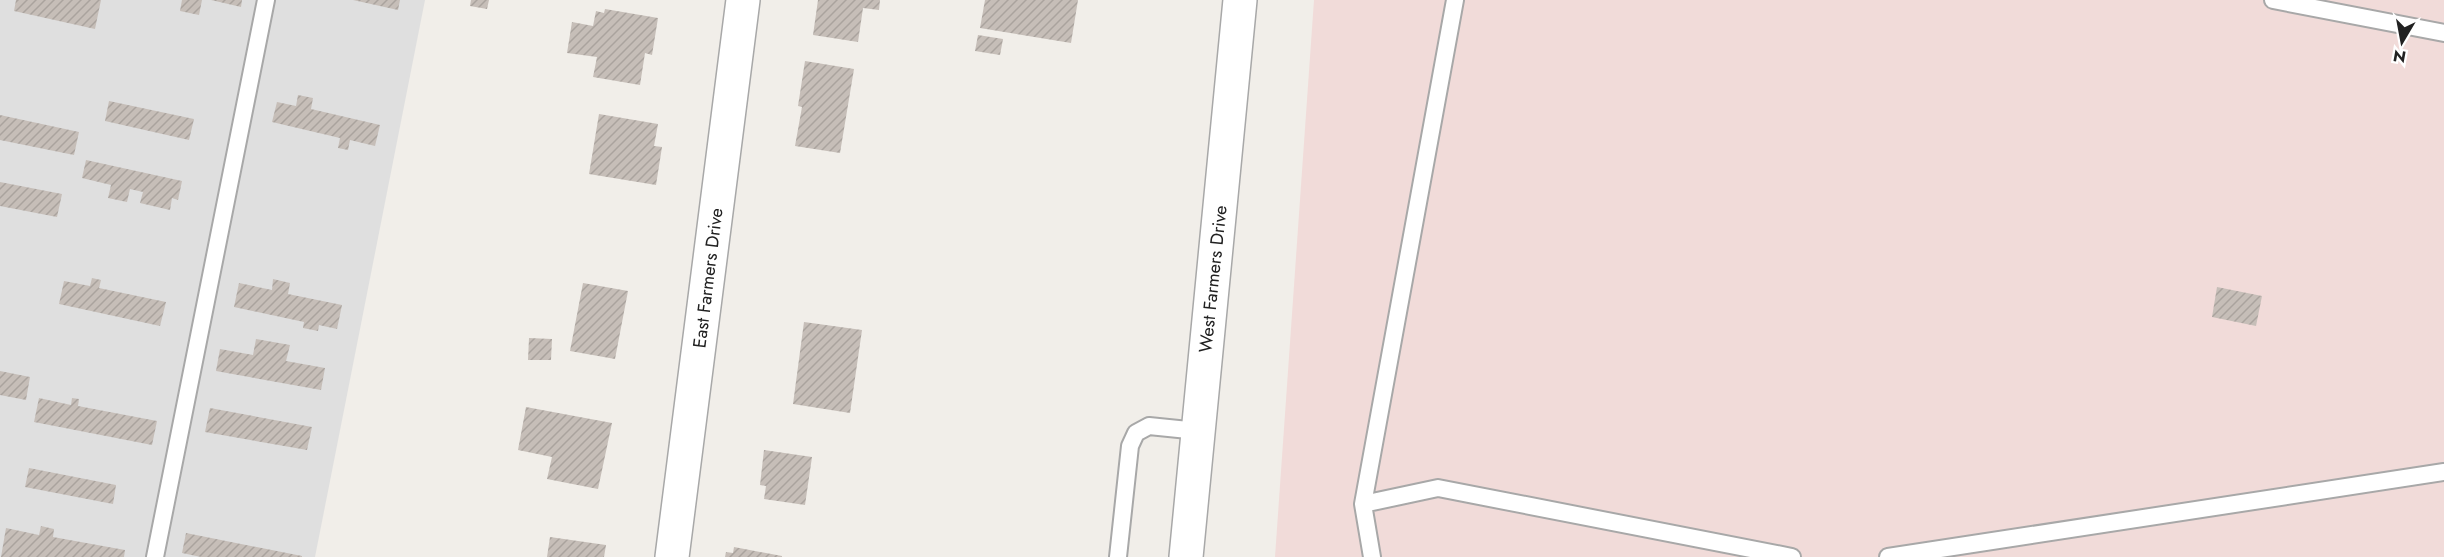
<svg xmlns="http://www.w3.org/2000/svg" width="2444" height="557" viewBox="0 0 2444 557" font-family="Jost,sans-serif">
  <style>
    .residential { fill: #dfdfdf }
    .commercial { fill: #f1dbd9 }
    .building { fill: url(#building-hatch) }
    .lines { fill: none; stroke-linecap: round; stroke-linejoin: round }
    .lane-casing { stroke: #a8a8a8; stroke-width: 20 }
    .street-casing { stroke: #a8a8a8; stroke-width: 36 }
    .lane { stroke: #fff; stroke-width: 16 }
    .street { stroke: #fff; stroke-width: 33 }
    .labels { text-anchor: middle; stroke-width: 6; stroke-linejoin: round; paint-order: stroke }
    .street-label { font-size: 18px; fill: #212121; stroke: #fff }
  </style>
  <defs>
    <pattern id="building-hatch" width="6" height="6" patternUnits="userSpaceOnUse" patternTransform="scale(1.5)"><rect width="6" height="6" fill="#c6beb8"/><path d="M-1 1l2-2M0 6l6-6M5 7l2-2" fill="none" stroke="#aaa39e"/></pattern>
  </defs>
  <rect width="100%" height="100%" fill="#f1eee9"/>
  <!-- residential -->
  <path class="residential" d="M0,0H425L315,557H0Z"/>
  <!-- commercial -->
  <path class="commercial" d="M1314,0H2444V557H1275Z"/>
  <!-- building -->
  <path class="building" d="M16,0H101L95,29L14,11Z
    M182,0H202L199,15L180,11Z
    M211,0H242L241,7Z
    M353,0H400L398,10Z
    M471,0H489L487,9L470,6Z
    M818,0H880L879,10L863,8L858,42L813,35Z
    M985,0H1078L1071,43L980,28Z
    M605,9L658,18L652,55L645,53L640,85L593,77L597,57L567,53L572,22L593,26L596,11L604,13Z
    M978,35L1003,39L1000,55L975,51Z
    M805,61L854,69L840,153L795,146L802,107L798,106Z
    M298,95L313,98L311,109L380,125L375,146L350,140L348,150L338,148L340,138L272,122L277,102L296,106Z
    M109,101L194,119L189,140L105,121Z
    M599,114L658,124L654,146L662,147L656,185L589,174Z
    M0,115L79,132L74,155L0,140Z
    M86,160L182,181L178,200L172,198L170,210L140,203L143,192L130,189L127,202L108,198L111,185L82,178Z
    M0,182L62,194L57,217L0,206Z
    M92,278L101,280L99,288L166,302L160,326L59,304L64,281L90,286Z
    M273,279L290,283L288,294L342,305L337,329L319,325L318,331L303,328L304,322L234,307L239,283L272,290Z
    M583,283L628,291L615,359L570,351Z
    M2217,287L2262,296L2256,326L2212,317Z
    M804,322L862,330L850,413L793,404Z
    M529,338L552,339L551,360H528Z
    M256,339L290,345L286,361L325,368L321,390L216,371L220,349L253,355Z
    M0,371L30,377L26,400L0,395Z
    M39,398L71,405L72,398L79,399L78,406L157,421L152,445L34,422Z
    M526,407L612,423L598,489L547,479L552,457L518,450Z
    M210,408L312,427L307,450L205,432Z
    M764,450L812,457L805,505L764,499L766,486L760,485Z
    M29,468L116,485L113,504L25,487Z
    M41,526L54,529L53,537L125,550L124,557H1L6,528L39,535Z
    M186,533L302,556V557H201L182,553Z
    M550,537L606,545L604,557H547Z
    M734,547L782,556V557H725L726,552L733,553Z"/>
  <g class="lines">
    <!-- lane casing -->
    <g class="lane-casing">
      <path id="lane" d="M2273,0L2444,33
        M1363,504L1438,488L1792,557
        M155,557L266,0
        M1118,557L1130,446L1136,433L1149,426L1198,431
        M1372,557L1363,504L1455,0
        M1888,557L2444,472"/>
    </g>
    <!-- street casing -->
    <g class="street-casing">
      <path id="street" d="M672,557L743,0
        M1186,557L1240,0"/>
    </g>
    <!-- lane -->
    <use href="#lane" class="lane"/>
    <!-- street -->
    <use href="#street" class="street"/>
  </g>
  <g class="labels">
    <!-- street labels -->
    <g class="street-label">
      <text transform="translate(708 278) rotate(-83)" y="6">East Farmers Drive</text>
      <text transform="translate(1213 279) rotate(-84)" y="6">West Farmers Drive</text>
    </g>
  </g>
  <!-- north arrow -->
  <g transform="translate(2402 42) rotate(190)" stroke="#ffffff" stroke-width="4.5" paint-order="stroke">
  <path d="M0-4.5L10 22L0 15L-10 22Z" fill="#212121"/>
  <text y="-9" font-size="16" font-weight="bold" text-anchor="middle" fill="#212121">N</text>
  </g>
</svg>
